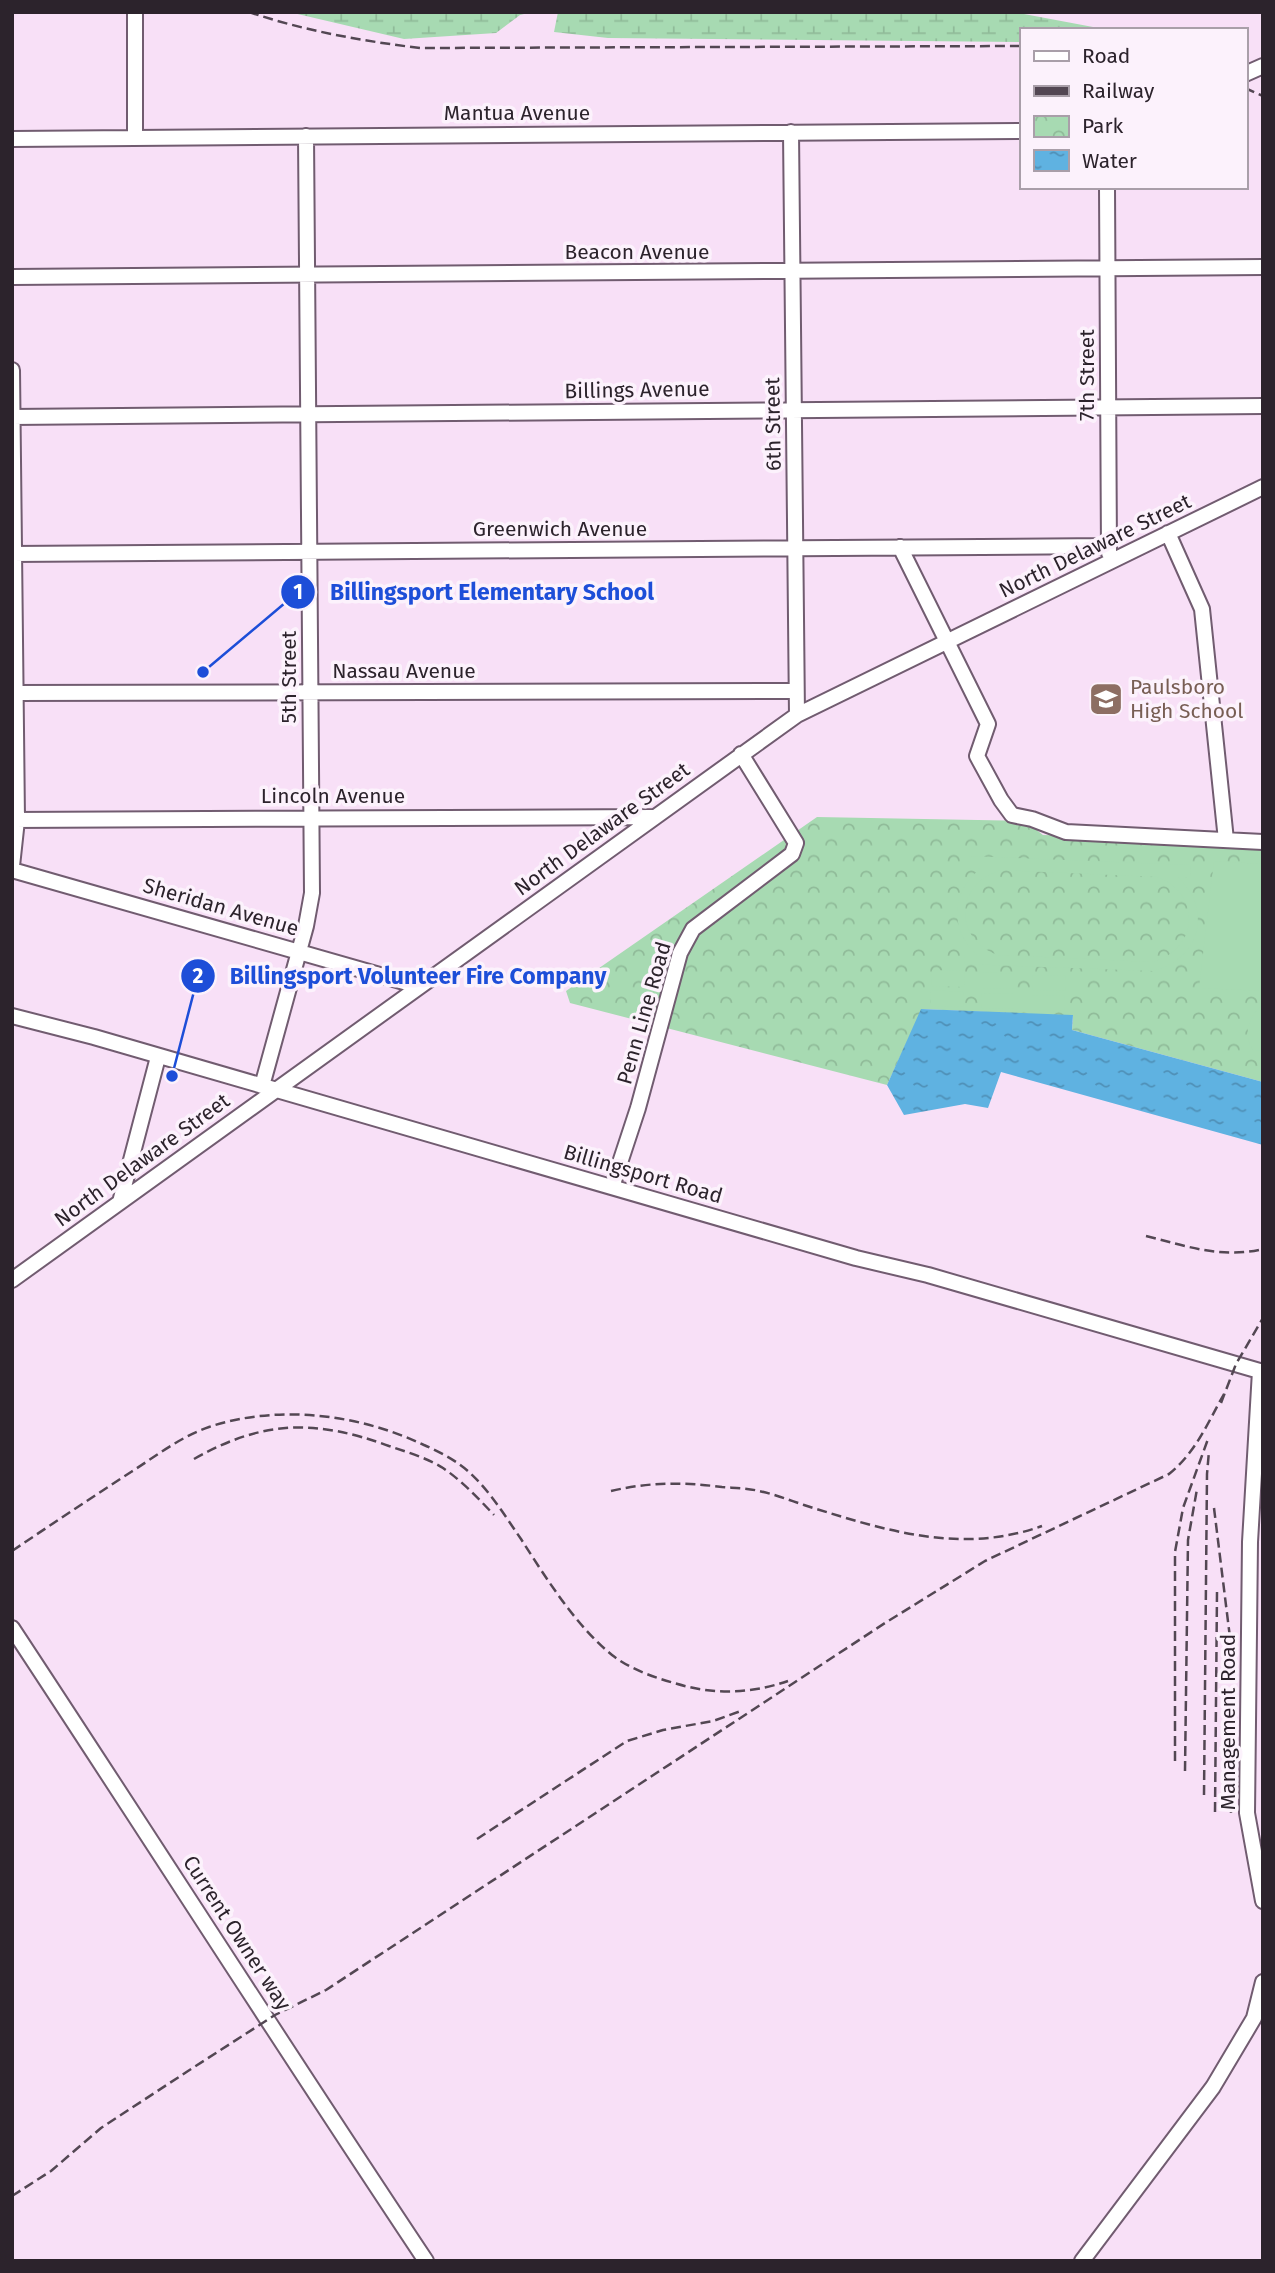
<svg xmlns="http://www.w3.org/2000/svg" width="1275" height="2273" viewBox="0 0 1275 2273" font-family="'Fira Sans',sans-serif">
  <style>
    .wetland { fill: url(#wetland-marsh) }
    .park { fill: url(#park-crowns) }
    .pitch { fill: #a7dab2; fill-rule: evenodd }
    .water { fill: url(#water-ripples) }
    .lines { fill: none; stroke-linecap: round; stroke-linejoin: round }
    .minor-casing { stroke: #715c70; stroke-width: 18 }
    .minor { stroke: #fff; stroke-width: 14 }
    .rail { stroke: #534753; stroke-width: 2.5; stroke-dasharray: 10 5; stroke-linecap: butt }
    .labels { text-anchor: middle; stroke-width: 7; stroke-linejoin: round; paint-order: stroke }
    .street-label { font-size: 21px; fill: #2c232c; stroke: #fcf2fc }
    .education-label { font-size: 21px; fill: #785e54; stroke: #fcf2fc; text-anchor: start }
    .leader { fill: none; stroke: #1d4ed8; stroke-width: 2.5 }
    .callout-dot { fill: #1d4ed8; stroke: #fcf2fc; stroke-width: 2.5 }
    .mark-label { font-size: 21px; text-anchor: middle; font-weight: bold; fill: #fff }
    .callout-label { font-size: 23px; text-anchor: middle; font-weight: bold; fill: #1d4ed8; stroke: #fcf2fc; stroke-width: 7; stroke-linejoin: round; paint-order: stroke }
  </style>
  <defs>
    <pattern id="wetland-marsh" width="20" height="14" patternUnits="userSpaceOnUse" patternTransform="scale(1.75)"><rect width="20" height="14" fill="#a7dab2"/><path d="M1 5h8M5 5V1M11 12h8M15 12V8" fill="none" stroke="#90bb99"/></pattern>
    <pattern id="park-crowns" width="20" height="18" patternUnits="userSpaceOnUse" patternTransform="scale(1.75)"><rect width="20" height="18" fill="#a7dab2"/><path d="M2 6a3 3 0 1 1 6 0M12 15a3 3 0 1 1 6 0" fill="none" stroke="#90bb99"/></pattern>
    <pattern id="water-ripples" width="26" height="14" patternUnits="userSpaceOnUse" patternTransform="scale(1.75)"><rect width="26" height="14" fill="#5fb2e1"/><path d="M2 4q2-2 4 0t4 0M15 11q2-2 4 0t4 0" fill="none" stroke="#4f90b7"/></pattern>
  </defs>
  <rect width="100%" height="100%" fill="#f8e0f7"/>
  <!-- wetland -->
  <path class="wetland" d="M289,12H532L520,15L496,33L404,39Z
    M558,12H1014L1109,30H1021V42L608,38L554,32Z"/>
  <!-- park -->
  <path class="park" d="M817,817L1025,821L1043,835L1263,841V1082L1072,1030L1073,1016L922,1009L887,1085L570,1003L566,991Z"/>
  <!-- pitch -->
  <path class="pitch" d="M969,856L1191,865L1190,877H1178C1213,910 1200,959 1153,971L964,964L965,955H977C949,929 951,892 980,869L969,868ZM1002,870L1157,877C1202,893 1199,950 1152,962L998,955C952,939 955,882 1002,870Z
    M1214,861L1263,864V991L1199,988Z
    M932,970L965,971L964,987L931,986Z
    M982,972L1015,974V989L982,988Z
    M1033,975L1066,976L1065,991L1032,990Z
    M931,990L964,992L963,1007L930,1006Z
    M982,993L1014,994V1009L981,1008Z
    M1032,995L1065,996L1064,1011L1032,1010Z
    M1263,1005V1051L1253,1050C1242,1034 1249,1015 1263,1005Z"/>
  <!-- water -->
  <path class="water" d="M921,1009L1073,1015L1072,1030L1263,1082V1145L1001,1072L988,1108L965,1104L904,1115L887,1085Z"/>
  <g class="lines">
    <!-- minor casing -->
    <g class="minor-casing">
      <path id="minor" d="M135,12V137
        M1245,74L1263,66
        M791,132L797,715
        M12,139L1021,131
        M1107,187L1109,553
        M12,277L1263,267
        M12,370L17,820L12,866
        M12,417L1263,406
        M1168,533L1202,609L1226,840
        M900,547L988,724L977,756L1001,800L1012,815L1032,819L1066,832L1263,842
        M12,554L1109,546
        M12,693L796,691
        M12,820L653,817
        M12,870L418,986
        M12,1016L94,1037L856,1258L928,1275L1263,1372
        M262,1086L306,926L312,893L306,136
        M612,1187L638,1108L680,953L693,929L792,854L796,843L741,754
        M120,1202L158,1057
        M12,1280L797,715L1263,487
        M1260,1371L1250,1542L1247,1813L1263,1901
        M12,1628C151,1839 286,2051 426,2261
        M1082,2261L1213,2087L1254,2018L1263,1982"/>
    </g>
    <!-- minor -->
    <use href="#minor" class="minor"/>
    <!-- rail -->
    <path class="rail" d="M249,12C305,31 362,41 420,48L1021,46
      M1245,88L1263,96
      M1146,1236C1186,1246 1222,1259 1263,1249
      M1221,1403L1236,1364L1263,1318
      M194,1459C263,1420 315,1419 389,1446C407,1452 427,1458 443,1468C462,1481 478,1498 494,1515
      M611,1491C649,1482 683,1482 722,1487C734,1488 747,1488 759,1491C774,1494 789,1500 804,1505C883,1530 961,1555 1042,1526
      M1214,1508L1233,1662L1231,1813
      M12,1551C52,1524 91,1498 131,1472C156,1456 180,1437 209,1427C278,1404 359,1414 424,1445C440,1452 457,1461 469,1472C490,1491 505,1516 521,1539C546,1578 576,1626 612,1655C630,1669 653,1677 674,1683C713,1695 750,1694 788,1681
      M1175,1761V1552L1183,1508L1208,1439
      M1185,1771L1188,1540L1197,1489
      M1204,1795L1207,1474L1209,1451
      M1215,1812L1217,1592
      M477,1839L627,1741L663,1730L713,1721L741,1711
      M12,2196L51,2171L101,2128L188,2071L275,2015L326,1990L885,1623L985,1561L1169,1474C1196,1452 1207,1424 1224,1394"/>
  </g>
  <!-- icons -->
  <defs>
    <g id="school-square" transform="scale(1.75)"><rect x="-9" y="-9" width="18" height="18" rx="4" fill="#8d6e63" stroke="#fcf2fc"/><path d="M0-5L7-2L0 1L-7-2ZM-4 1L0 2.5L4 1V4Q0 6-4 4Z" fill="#fff"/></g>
  </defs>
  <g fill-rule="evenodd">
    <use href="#school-square" x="1106" y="699"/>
  </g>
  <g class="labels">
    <!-- street labels -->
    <g class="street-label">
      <text x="517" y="120">Mantua Avenue</text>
      <text x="637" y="259">Beacon Avenue</text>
      <text transform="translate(1087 375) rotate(-90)" y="7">7th Street</text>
      <text transform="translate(637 390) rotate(-1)" y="7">Billings Avenue</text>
      <text transform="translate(773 424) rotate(-91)" y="7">6th Street</text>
      <text x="560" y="536">Greenwich Avenue</text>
      <text transform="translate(1095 546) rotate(-26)" y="7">North Delaware Street</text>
      <text x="404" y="678">Nassau Avenue</text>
      <text transform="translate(289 677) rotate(-90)" y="7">5th Street</text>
      <text x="333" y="803">Lincoln Avenue</text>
      <text transform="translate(602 829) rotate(-36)" y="7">North Delaware Street</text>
      <text transform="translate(221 907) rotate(16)" y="7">Sheridan Avenue</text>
      <text transform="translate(644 1013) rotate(-74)" y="7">Penn Line Road</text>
      <text transform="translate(142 1160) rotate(-36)" y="7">North Delaware Street</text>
      <text transform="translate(643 1174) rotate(16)" y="7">Billingsport Road</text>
      <text transform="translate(1228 1722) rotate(-90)" y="7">Management Road</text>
      <text transform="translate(237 1933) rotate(57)" y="7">Current Owner way</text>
    </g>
    <!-- education labels -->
    <g class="education-label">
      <text x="1130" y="694">Paulsboro<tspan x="1130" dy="24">High School</tspan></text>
    </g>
  </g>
  <!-- callouts -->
  <path class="leader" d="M203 672L298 592M172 1076L198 976"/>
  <g class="callout-dot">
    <circle cx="203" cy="672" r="7"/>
    <circle cx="172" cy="1076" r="7"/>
    <circle cx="298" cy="592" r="18"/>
    <circle cx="198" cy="976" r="18"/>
  </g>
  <g class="mark-label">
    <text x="298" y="599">1</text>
    <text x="198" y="983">2</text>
  </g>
  <g class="callout-label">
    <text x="492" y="600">Billingsport Elementary School</text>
    <text x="418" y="984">Billingsport Volunteer Fire Company</text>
  </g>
  <!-- border -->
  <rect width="1275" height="2273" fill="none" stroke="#2c232c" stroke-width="28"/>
  <!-- legend -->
  <rect x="1020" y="28" width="228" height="161" fill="#fcf2fc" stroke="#a99fa9" stroke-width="2"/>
  <rect x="1034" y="51" width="35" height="10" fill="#ffffff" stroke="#a99fa9" stroke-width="2"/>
  <text x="1082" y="63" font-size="21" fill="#2c232c">Road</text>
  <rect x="1034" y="86" width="35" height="10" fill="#534753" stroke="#a99fa9" stroke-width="2"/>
  <text x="1082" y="98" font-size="21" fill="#2c232c">Railway</text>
  <rect x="1034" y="116" width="35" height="21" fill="url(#park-crowns)" stroke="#a99fa9" stroke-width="2"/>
  <text x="1082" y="133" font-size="21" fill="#2c232c">Park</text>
  <rect x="1034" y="150" width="35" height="21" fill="url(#water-ripples)" stroke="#a99fa9" stroke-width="2"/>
  <text x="1082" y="168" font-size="21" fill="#2c232c">Water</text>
</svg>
